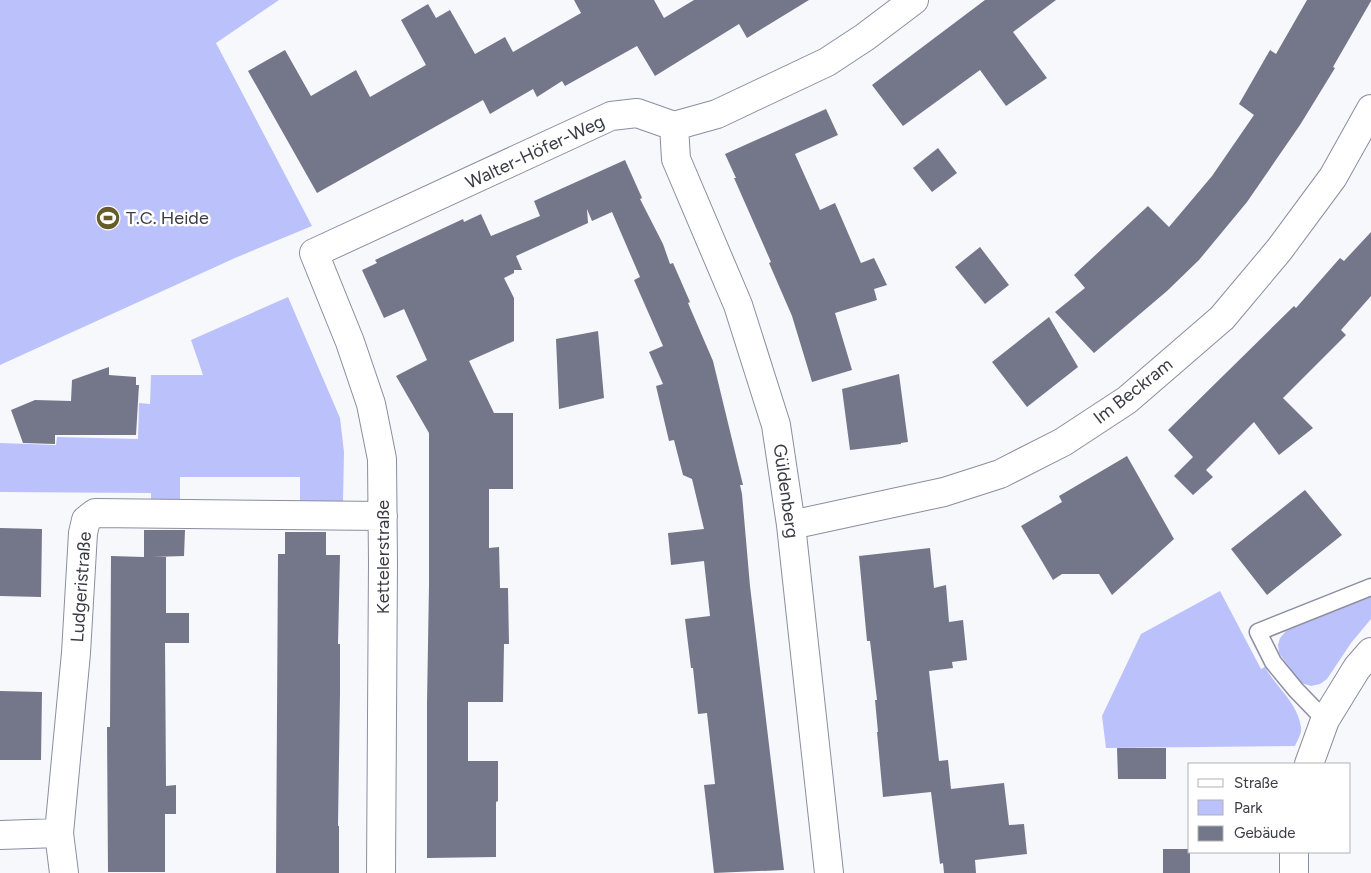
<svg xmlns="http://www.w3.org/2000/svg" width="1371" height="873" viewBox="0 0 1371 873" font-family="Figtree,sans-serif">
  <style>
    .green { fill: #bbc1fa }
    .building { fill: #74768a }
    .lines { fill: none; stroke-linecap: round; stroke-linejoin: round }
    .service-casing { stroke: #8b8da1; stroke-width: 19 }
    .minor-casing { stroke: #8b8da1; stroke-width: 30 }
    .service { stroke: #fff; stroke-width: 16 }
    .minor { stroke: #fff; stroke-width: 28 }
    .labels { text-anchor: middle; stroke-width: 5; stroke-linejoin: round; paint-order: stroke }
    .street-label { font-size: 18px; fill: #3a3b44; stroke: #fff }
    .poi-label { font-size: 18px; fill: #3a3b44; stroke: #fff; text-anchor: start }
  </style>
  <rect width="100%" height="100%" fill="#f7f8fc"/>
  <!-- green -->
  <path class="green" d="M0,0H279L216,43L312,226L235,258L0,365Z
    M288,297L340,418L344,452L343,502L300,501V477H180V501H151V493L0,492V443L56,445L57,437L138,439L139,403L150,404L151,375H203L191,340Z
    M1220,591L1261,669L1265,667C1276,687 1299,704 1301,728C1302,733 1297,741 1295,746L1106,748L1102,716L1141,634Z
    M1371,597V619L1351,643L1327,679L1320,684L1311,686L1301,683L1279,653L1278,645L1280,638L1286,631Z"/>
  <!-- building -->
  <path class="building" d="M574,0H654L664,18L694,0H809L747,38L739,24L655,76L637,46L565,86L562,81L537,97L533,89L490,114L483,100L317,193L248,71L285,50L311,96L356,70L370,97L426,65L401,20L428,4L436,18L450,10L475,54L505,37L513,52L581,13Z
    M985,0H1056L1013,32L1047,78L1006,106L980,70L903,126L872,85Z
    M1307,0H1371V1L1333,67L1335,68L1300,125L1247,202L1199,260L1167,291L1094,353L1055,312L1085,288L1074,275L1148,206L1169,227L1212,176L1254,115L1239,104L1270,50L1276,54Z
    M826,109L838,135L795,154L820,210L835,203L861,263L874,258L887,285L874,289L877,300L835,313L852,370L812,382L792,316L769,263L771,262L734,178H736L725,154Z
    M938,148L957,173L932,192L913,168Z
    M625,160L642,198L640,199L663,244L670,264L673,263L690,302L688,303L713,361L743,485H740L742,494L750,586L784,870L714,873L704,785L715,784L707,713L698,714L693,668H691L685,619L710,616L704,561L671,565L668,533L704,529L692,479L683,475L674,440L669,441L656,386L663,384L649,352L663,346L634,280L640,277L612,212L592,221L587,209L588,223L516,256L522,270H514V273L504,278L514,298V341L469,361L494,413H513V489H489V548L499,547L500,588H508L509,644H504L503,702H468V761H498V801L496,802V857L427,858V703L429,585V433L396,376L427,360L404,309L384,318L362,270L377,263L375,260L463,219L464,222L481,214L491,236L540,216L534,201Z
    M1371,232V296L1341,330L1346,335L1283,398L1313,428L1279,455L1254,422L1206,470L1213,477L1193,495L1174,476L1193,457L1168,430L1294,306L1296,308L1340,258L1344,261Z
    M980,247L1009,285L985,304L955,267Z
    M1049,317L1078,367L1027,407L992,362Z
    M598,331L604,398L559,409L556,339Z
    M109,367V375L136,377V385H139L136,435H55V444L23,443L11,410L35,400L71,401L72,380Z
    M899,374L908,442L901,443V444L850,450L842,389Z
    M1127,456L1174,539L1112,595L1099,574H1062L1053,580L1021,526L1062,502L1059,496Z
    M1305,490L1342,535L1267,595L1231,549Z
    M0,528L42,529L41,597L0,596Z
    M144,530H185L184,556L153,557H166V613H189V643H165L166,786L176,785V814H165V872H108L107,727H110L111,556L144,557Z
    M285,532H326V555H340L338,644H340V693L338,826H339V873H276L278,554H285Z
    M930,548L934,588L946,585L949,622L963,620L967,660L952,662L953,668L929,671L939,761L948,760L951,789L1004,783L1009,825L1024,824L1027,854L975,860L976,873H944L943,863L940,864L931,792L883,797L877,732H878L875,700H877L870,641H867L859,556Z
    M0,691L42,692L41,760H0Z
    M1117,748H1166V779H1118Z
    M1163,849H1190V873H1163Z"/>
  <g class="lines">
    <!-- service casing -->
    <g class="service-casing">
      <path id="service" d="M1325,720L1296,690L1273,662L1258,632L1371,587"/>
    </g>
    <!-- minor casing -->
    <g class="minor-casing">
      <path id="minor" d="M674,126L676,159L738,305L776,425L791,525L829,873
        M791,525L944,492L1000,474L1063,442L1127,400L1222,318L1279,250L1333,177L1371,109
        M1309,764L1325,720L1357,668L1371,652
        M59,833L64,873
        M0,835L59,833L76,653L83,533L86,520L95,513L383,516
        M381,873L383,562L382,459L371,404L350,342L314,253L611,116L637,113L674,126L717,114L827,62L865,37L914,0
        M1294,873V852"/>
    </g>
    <!-- service -->
    <use href="#service" class="service"/>
    <!-- minor -->
    <use href="#minor" class="minor"/>
  </g>
  <!-- icons -->
  <defs>
    <g id="stadium-disc" transform="scale(1.25)"><circle r="9.5" fill="#655c29" stroke="#fff"/><path d="M0-5a6.5 5 0 1 0 0 10a6.5 5 0 1 0 0-10ZM-3.5-1.8h7v3.6h-7Z" fill="#fff"/></g>
  </defs>
  <g fill-rule="evenodd">
    <use href="#stadium-disc" x="108" y="218"/>
  </g>
  <g class="labels">
    <!-- street labels -->
    <g class="street-label">
      <text transform="translate(535 152) rotate(-25)" y="6">Walter-Höfer-Weg</text>
      <text transform="translate(1133 391) rotate(-38)" y="6">Im Beckram</text>
      <text transform="translate(786 491) rotate(82)" y="6">Güldenberg</text>
      <text transform="translate(383 557) rotate(-90)" y="6">Kettelerstraße</text>
      <text transform="translate(81 587) rotate(-86)" y="6">Ludgeristraße</text>
    </g>
    <!-- poi labels -->
    <g class="poi-label">
      <text x="126" y="224">T.C. Heide</text>
    </g>
  </g>
  <!-- legend -->
  <rect x="1188" y="763" width="162" height="90" fill="#ffffff" stroke="#b0b1b4"/>
  <rect x="1198" y="779" width="25" height="8" fill="#ffffff" stroke="#b0b1b4"/>
  <text x="1234" y="788" font-size="15" fill="#3a3b44">Straße</text>
  <rect x="1198" y="800" width="25" height="15" fill="#bbc1fa" stroke="#b0b1b4"/>
  <text x="1234" y="813" font-size="15" fill="#3a3b44">Park</text>
  <rect x="1198" y="826" width="25" height="15" fill="#74768a" stroke="#b0b1b4"/>
  <text x="1234" y="838" font-size="15" fill="#3a3b44">Gebäude</text>
</svg>
